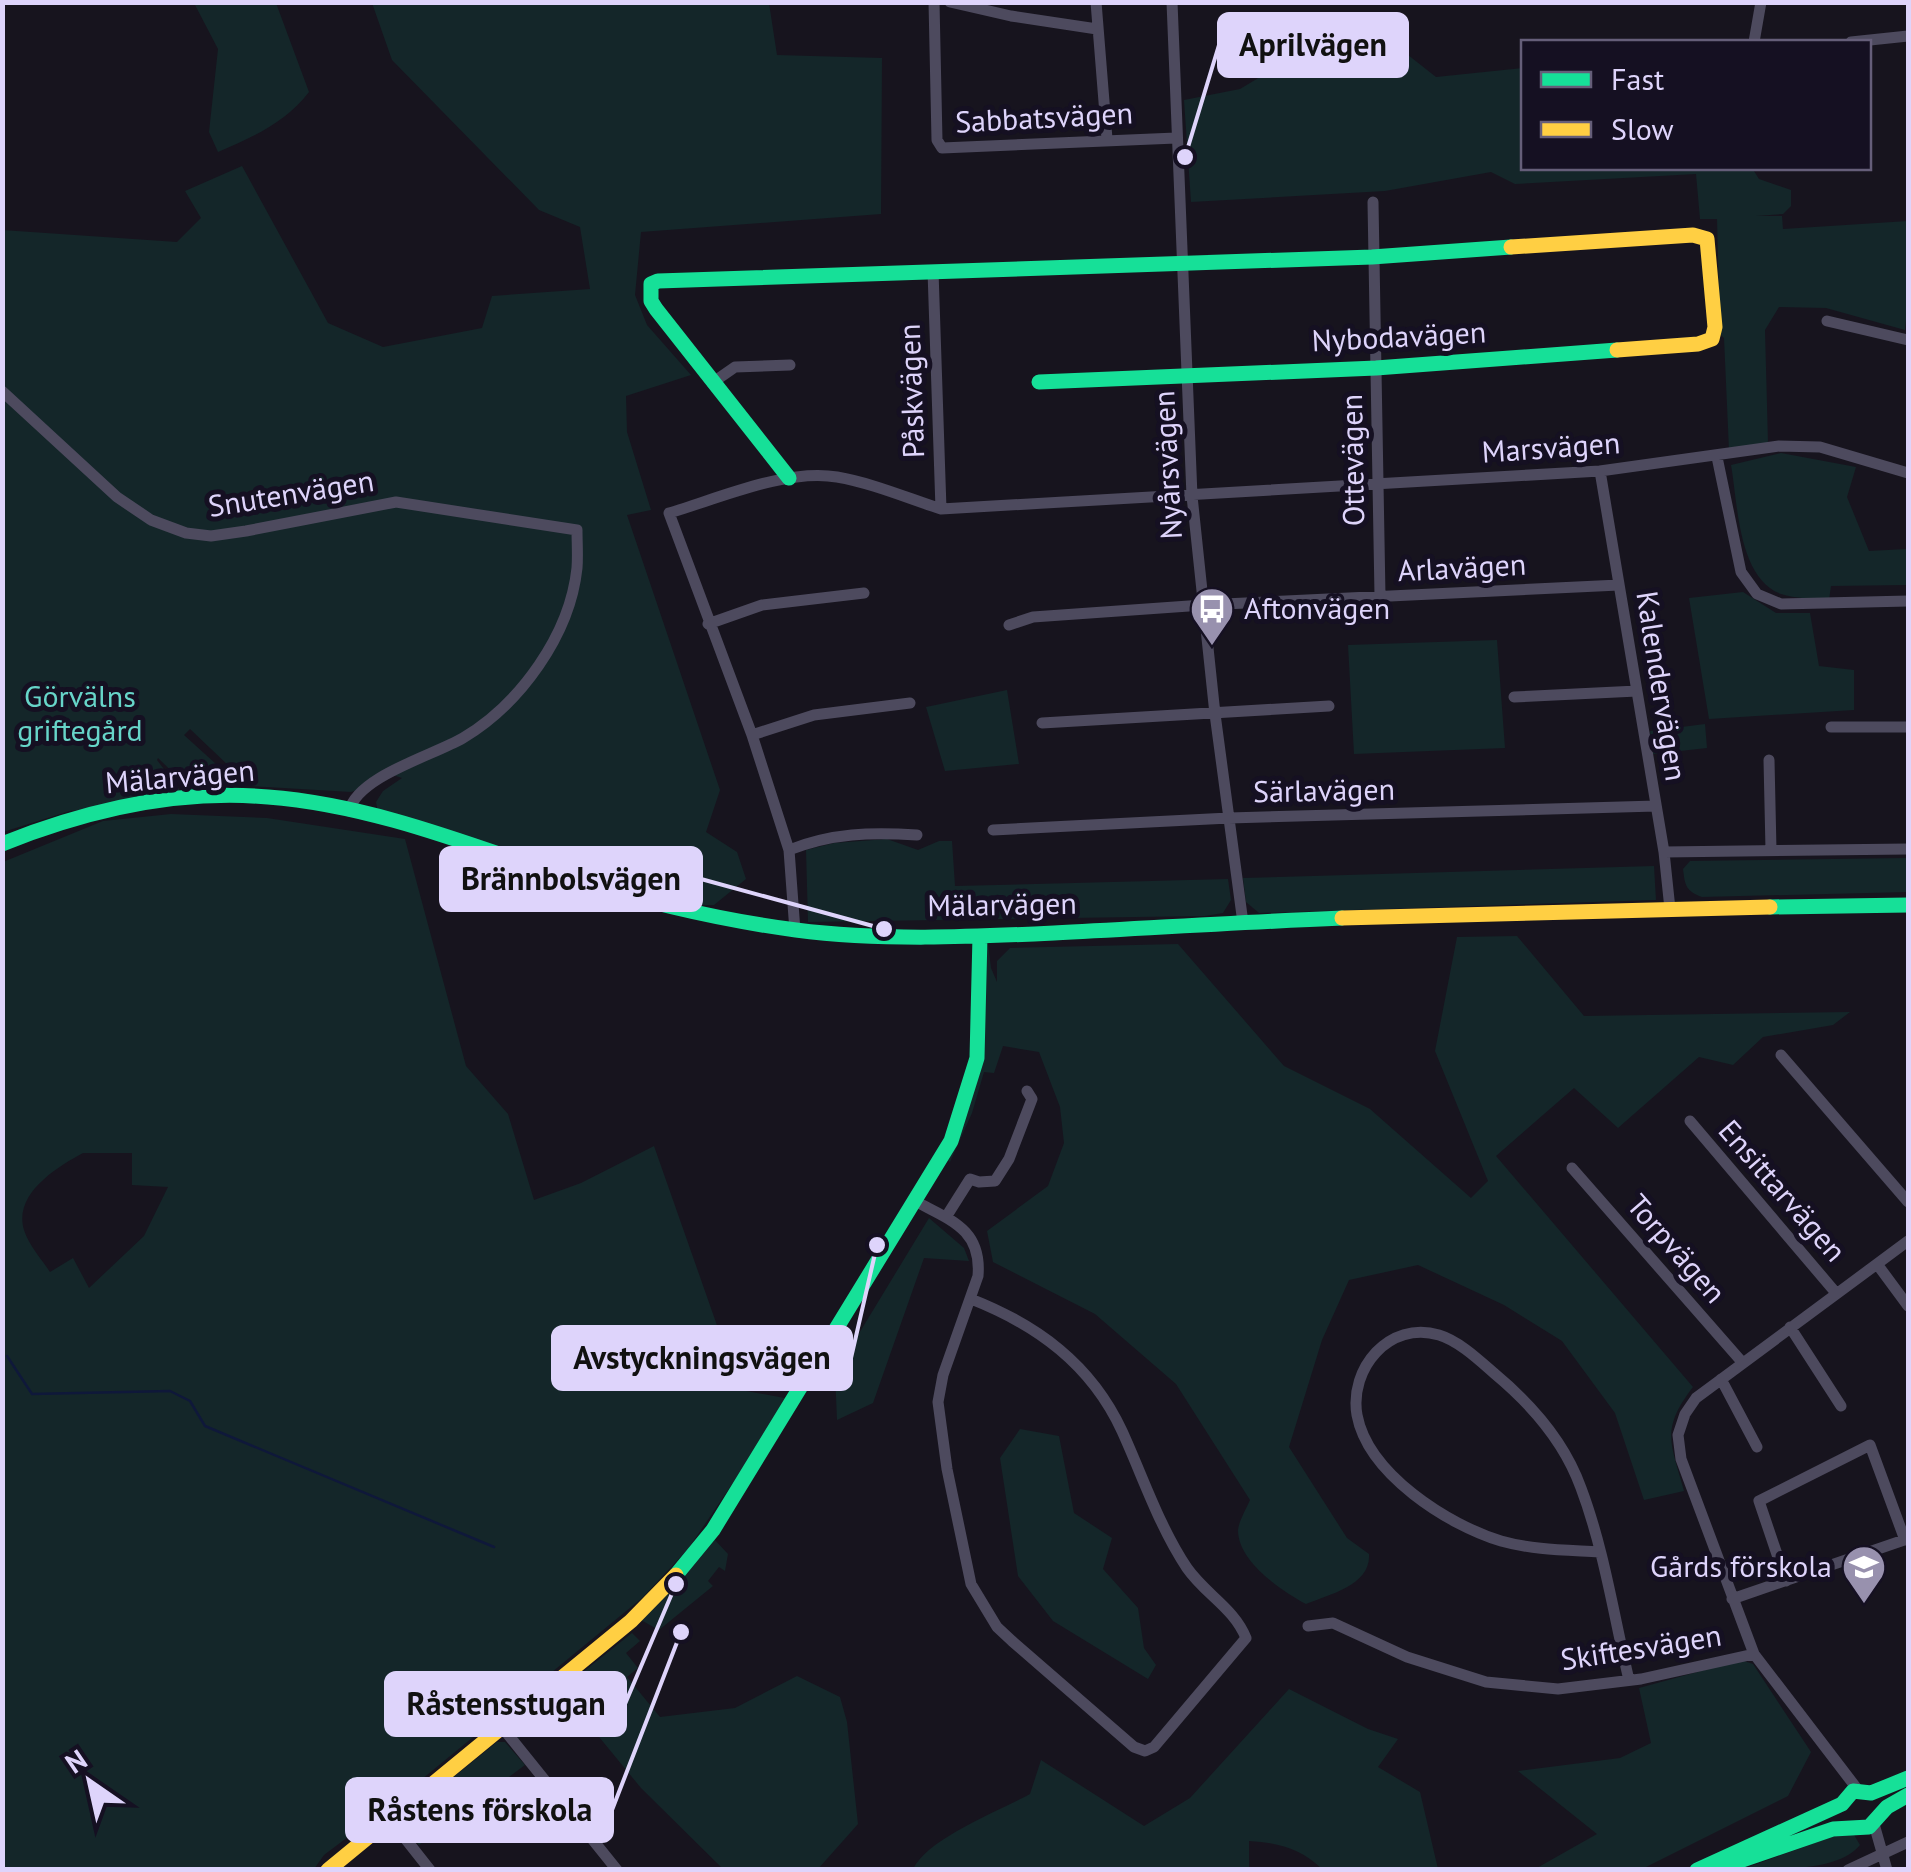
<svg xmlns="http://www.w3.org/2000/svg" width="1911" height="1872" viewBox="0 0 1911 1872" font-family="'PT Sans',sans-serif">
  <style>
    .green { fill: #142629; fill-rule: evenodd }
    .lines { fill: none; stroke-linecap: round; stroke-linejoin: round }
    .stream { stroke: #0f183a; stroke-width: 2.5 }
    .street { stroke: #4d4a5e; stroke-width: 11 }
    .fast { stroke: #16e098; stroke-width: 15 }
    .slow { stroke: #ffcf43; stroke-width: 15 }
    .labels { text-anchor: middle; stroke-width: 10; stroke-linejoin: round; paint-order: stroke }
    .street-label { font-size: 30px; fill: #ded4fb; stroke: #151022 }
    .poi-label { font-size: 30px; fill: #ded4fb; stroke: #151022; text-anchor: start }
    .park-label { font-size: 30px; fill: #67d5c9; stroke: #151022 }
    .leader { fill: none; stroke: #ded4fb; stroke-width: 4 }
    .callout-dot { fill: #ded4fb; stroke: #151022; stroke-width: 4 }
    .callout { fill: #ded4fb; stroke: #ded4fb; stroke-width: 4 }
    .callout-label { font-size: 32px; text-anchor: middle; font-weight: bold; fill: #111 }
  </style>
  <rect width="100%" height="100%" fill="#17141e"/>
  <!-- green -->
  <path class="green" d="M194,3H276L309,92C285,123 253,137 218,152L209,132L218,49Z
    M372,3H769L777,55L882,58L881,214L641,232L635,295L647,325L691,375L626,396L627,432L651,510L627,515L720,790L706,832L737,852L746,879L714,905H684L378,813L376,802L383,791L402,778L381,771L363,788L351,792L250,786L190,729L184,735L227,774L236,789H190L158,758L157,760L185,797L70,811L3,832L2,230L177,242L201,218L185,191L242,166L328,323L383,347L482,328L492,296L590,289L580,227L539,210L392,60Z
    M1403,51L1436,77L1523,68L1524,168H1752L1759,179L1791,190V206L1783,214L1756,216H1782L1783,229L1908,221V299L1905,330L1826,308L1779,307L1765,330L1768,443L1729,450L1724,338L1720,334L1717,219H1700L1696,174L1515,184L1491,172L1385,191L1191,202L1184,100L1240,89L1260,77L1290,78L1308,65Z
    M1781,453L1856,467L1847,497L1869,551L1907,549V585L1831,586L1829,600C1814,598 1795,599 1781,594C1738,578 1738,505 1731,465Z
    M1743,592L1776,613H1810L1819,666L1854,670V710L1709,719L1689,598Z
    M1497,640L1505,748L1354,754L1348,645Z
    M1007,690L1019,764L945,771L926,707Z
    M1705,724L1707,748L1653,754L1650,731Z
    M171,814L267,818L405,839L466,1066L508,1114L534,1200L581,1183L654,1146L719,1331L718,1360L730,1388L790,1399L688,1549L642,1598L393,1803L324,1855L314,1869L3,1870V862L103,821ZM83,1153H132V1185L168,1187L144,1236L89,1288L73,1258L50,1272C42,1260 28,1244 24,1230C13,1194 57,1167 83,1153Z
    M887,839L918,850L939,841H952L955,886L1228,879L1231,900L1223,913L1205,916L808,922L806,850L834,843Z
    M1908,858V892L1702,897C1686,891 1685,886 1683,869L1690,861Z
    M1654,866L1656,900L1259,913L1246,902L1243,878Z
    M1517,936L1584,1016L1850,1012L1833,1025L1763,1037L1733,1065L1699,1057L1618,1128L1574,1088L1496,1156L1693,1387C1660,1430 1671,1443 1684,1491L1644,1500L1615,1413L1562,1341L1504,1305L1418,1265L1349,1280L1322,1340L1289,1447L1347,1538L1369,1554C1371,1585 1330,1594 1306,1604C1282,1591 1238,1562 1238,1530C1239,1521 1246,1509 1250,1500L1176,1384L1095,1314L993,1262L987,1231L1048,1186L1064,1143L1060,1107L1039,1052L1003,1046L994,1073L984,1072L972,1113L950,1162L944,1158L966,1113L986,953L988,944L991,968L997,982V961L1010,948L1178,944L1284,1066L1370,1109L1471,1198L1488,1181L1435,1051L1457,937Z
    M929,1218L964,1248L969,1261L924,1258L873,1403L837,1420L835,1373Z
    M1020,1429L1059,1436L1074,1513L1112,1538L1103,1569L1138,1608L1144,1648L1156,1665L1148,1679L1053,1621L1018,1576L1000,1458Z
    M714,1539L728,1554L725,1571L719,1567L708,1581L713,1586L659,1630L639,1619Z
    M632,1633L640,1641L626,1653L638,1668L627,1677L660,1717L735,1708L797,1676L840,1697L847,1722L858,1824L818,1869H723L641,1788L567,1698L518,1739L519,1723Z
    M1741,1660L1753,1664L1811,1752L1788,1796L1642,1869H1535L1597,1834L1518,1771L1620,1758L1651,1743L1639,1688Z
    M1289,1689L1368,1729L1398,1739L1378,1767L1420,1792L1438,1869H1322C1300,1848 1279,1843 1249,1841V1869H913C928,1838 999,1811 1030,1794L1041,1760L1144,1826L1190,1798Z
    M497,1742H505L525,1765L419,1845L404,1829V1817Z
    M1853,1833L1860,1845C1839,1872 1774,1869 1740,1870L1837,1835Z"/>
  <g class="lines">
    <!-- stream -->
    <path class="stream" d="M7,1356L32,1394L170,1391L190,1401L205,1426L494,1547"/>
    <!-- street -->
    <path class="street" d="M934,2L937,140L942,148L1176,138
      M950,2L1011,16L1097,29
      M1096,2L1107,139
      M1172,2L1192,496L1215,714L1243,923
      M1754,42L1761,2
      M1851,42L1908,36
      M1373,202L1380,596
      M933,271L941,509
      M1827,321L1908,340
      M712,383L735,367L790,365
      M2,391L117,497L151,520L186,533L211,536L246,531L396,502L577,530C577,542 578,556 577,568C570,635 520,704 463,738C432,756 358,776 349,811
      M1717,457L1741,572L1757,594L1781,604L1908,601
      M1600,471L1664,852L1670,909
      M708,624L762,605L864,593
      M1009,625L1033,617L1203,605L1619,585
      M1514,697L1637,691
      M1042,723L1329,706
      M1831,727H1908
      M752,735L814,715L910,703
      M1769,760L1771,850
      M993,830L1229,818L1656,806
      M789,850C832,833 871,832 917,835
      M1664,852L1908,849
      M795,931L789,850L752,735L669,513C717,499 787,468 837,477C872,483 907,498 941,509L1600,471L1779,446L1820,447L1908,473
      M1781,1055L1908,1202
      M1690,1121L1836,1293
      M1572,1168L1742,1362
      M915,1201C950,1220 982,1229 978,1276L943,1375L938,1402L947,1469L971,1584L997,1627L1012,1641L1134,1747L1145,1751L1154,1747L1246,1638C1234,1608 1205,1594 1187,1568C1159,1526 1143,1477 1122,1431C1091,1364 1037,1325 971,1299
      M946,1217L970,1179L979,1182L995,1181L1009,1159L1032,1099L1027,1091
      M1877,1264L1908,1306
      M1790,1327L1841,1406
      M1721,1379L1757,1447
      M1599,1552C1566,1550 1533,1550 1501,1541C1448,1525 1368,1474 1357,1415C1349,1369 1389,1320 1439,1335C1459,1341 1479,1360 1495,1374C1531,1404 1565,1443 1581,1488C1604,1549 1614,1617 1629,1680
      M1786,1581L1759,1501L1870,1445L1905,1540
      M1732,1599L1907,1539
      M1308,1626L1333,1623L1407,1657L1486,1682L1558,1689L1641,1679L1754,1654
      M502,1727L617,1870
      M1858,1790L1754,1654L1681,1459L1678,1435L1685,1414L1696,1398L1908,1241
      M389,1818L430,1870
      M1874,1824L1887,1870
      M1848,1870L1908,1842"/>
    <!-- fast -->
    <path class="fast" d="M1039,382L1376,368L1617,350
      M789,478L656,309L651,301V284L658,281L1372,257L1511,247
      M2,844C87,810 176,789 268,797C374,805 475,847 575,880C648,903 720,920 796,930C881,941 969,937 1054,933C1150,928 1246,922 1342,918
      M1770,907L1908,905
      M676,1575L713,1530L951,1141L977,1058L980,936
      M1719,1868L1833,1829L1869,1827L1887,1807L1908,1795
      M1697,1870L1842,1804L1853,1791L1871,1793L1908,1778"/>
    <!-- slow -->
    <path class="slow" d="M1511,247L1693,235L1707,239L1715,327L1712,339L1698,344L1617,350
      M1342,918L1770,907
      M328,1870L631,1621L676,1575"/>
  </g>
  <!-- icons -->
  <defs>
    <g id="bus-pin" transform="scale(2.25)"><path d="M0 17L-7.5 6A9.5 9.5 0 1 1 7.5 6Z" fill="#9891ae" stroke="#151022"/><path d="M-5-6H5V4H4V6H2V4H-2V6H-4V4H-5ZM-3.5-4V0h7V-4ZM-3.5 1.2v1.5H-2V1.2ZM2 1.2v1.5H3.5V1.2Z" fill="#fff"/></g>
    <g id="school-pin" transform="scale(2.25)"><path d="M0 17L-7.5 6A9.5 9.5 0 1 1 7.5 6Z" fill="#9891ae" stroke="#151022"/><path d="M0-5L7-2L0 1L-7-2ZM-4 1L0 2.5L4 1V4Q0 6-4 4Z" fill="#fff"/></g>
  </defs>
  <g fill-rule="evenodd">
    <use href="#bus-pin" x="1212" y="609"/>
    <use href="#school-pin" x="1864" y="1567"/>
  </g>
  <g class="labels">
    <!-- street labels -->
    <g class="street-label">
      <text transform="translate(1044 118) rotate(-3)" y="10">Sabbatsvägen</text>
      <text transform="translate(1399 337) rotate(-3)" y="10">Nybodavägen</text>
      <text transform="translate(912 391) rotate(-92)" y="10">Påskvägen</text>
      <text transform="translate(1551 448) rotate(-4)" y="10">Marsvägen</text>
      <text transform="translate(1353 460) rotate(-91)" y="10">Ottevägen</text>
      <text transform="translate(1168 465) rotate(-93)" y="10">Nyårsvägen</text>
      <text transform="translate(291 494) rotate(-9)" y="10">Snutenvägen</text>
      <text transform="translate(1462 568) rotate(-3)" y="10">Arlavägen</text>
      <text transform="translate(1661 686) rotate(81)" y="10">Kalendervägen</text>
      <text transform="translate(180 777) rotate(-5)" y="10">Mälarvägen</text>
      <text transform="translate(1324 791) rotate(-1)" y="10">Särlavägen</text>
      <text transform="translate(1002 905) rotate(-1)" y="10">Mälarvägen</text>
      <text transform="translate(1782 1191) rotate(49)" y="10">Ensittarvägen</text>
      <text transform="translate(1676 1249) rotate(49)" y="10">Torpvägen</text>
      <text transform="translate(1641 1648) rotate(-9)" y="10">Skiftesvägen</text>
    </g>
    <!-- poi labels -->
    <g class="poi-label">
      <text x="1244" y="619">Aftonvägen</text>
      <text x="1832" y="1577" text-anchor="end">Gårds förskola</text>
    </g>
    <!-- park labels -->
    <g class="park-label">
      <text x="80" y="707">Görvälns<tspan x="80" dy="34">griftegård</tspan></text>
    </g>
  </g>
  <!-- callouts -->
  <path class="leader" d="M1185 157L1219 45M884 929L701 879M877 1245L851 1358M676 1584L625 1704M681 1632L612 1810"/>
  <g class="callout-dot">
    <circle cx="1185" cy="157" r="10"/>
    <circle cx="884" cy="929" r="10"/>
    <circle cx="877" cy="1245" r="10"/>
    <circle cx="676" cy="1584" r="10"/>
    <circle cx="681" cy="1632" r="10"/>
  </g>
  <g class="callout">
    <rect x="1219" y="14" width="188" height="62" rx="10"/>
    <rect x="441" y="848" width="260" height="62" rx="10"/>
    <rect x="553" y="1327" width="298" height="62" rx="10"/>
    <rect x="386" y="1673" width="239" height="62" rx="10"/>
    <rect x="347" y="1779" width="265" height="62" rx="10"/>
  </g>
  <g class="callout-label">
    <text x="1313" y="56">Aprilvägen</text>
    <text x="571" y="890">Brännbolsvägen</text>
    <text x="702" y="1369">Avstyckningsvägen</text>
    <text x="506" y="1715">Råstensstugan</text>
    <text x="480" y="1821">Råstens förskola</text>
  </g>
  <!-- border -->
  <rect width="1911" height="1872" fill="none" stroke="#ded4fb" stroke-width="10"/>
  <!-- legend -->
  <rect x="1521" y="40" width="350" height="130" fill="#151022" stroke="#655e79" stroke-width="2.5"/>
  <rect x="1541" y="72" width="50" height="15" fill="#16e098" stroke="#655e79" stroke-width="2.5"/>
  <text x="1611" y="90" font-size="30" fill="#ded4fb">Fast</text>
  <rect x="1541" y="122" width="50" height="15" fill="#ffcf43" stroke="#655e79" stroke-width="2.5"/>
  <text x="1611" y="140" font-size="30" fill="#ded4fb">Slow</text>
  <!-- north arrow -->
  <g transform="translate(90 1782) rotate(326)" stroke="#151022" stroke-width="8" paint-order="stroke">
  <path d="M0-8L18 38L0 25L-18 38Z" fill="#ded4fb"/>
  <text y="-15" font-size="28" font-weight="bold" text-anchor="middle" fill="#ded4fb">N</text>
  </g>
</svg>
